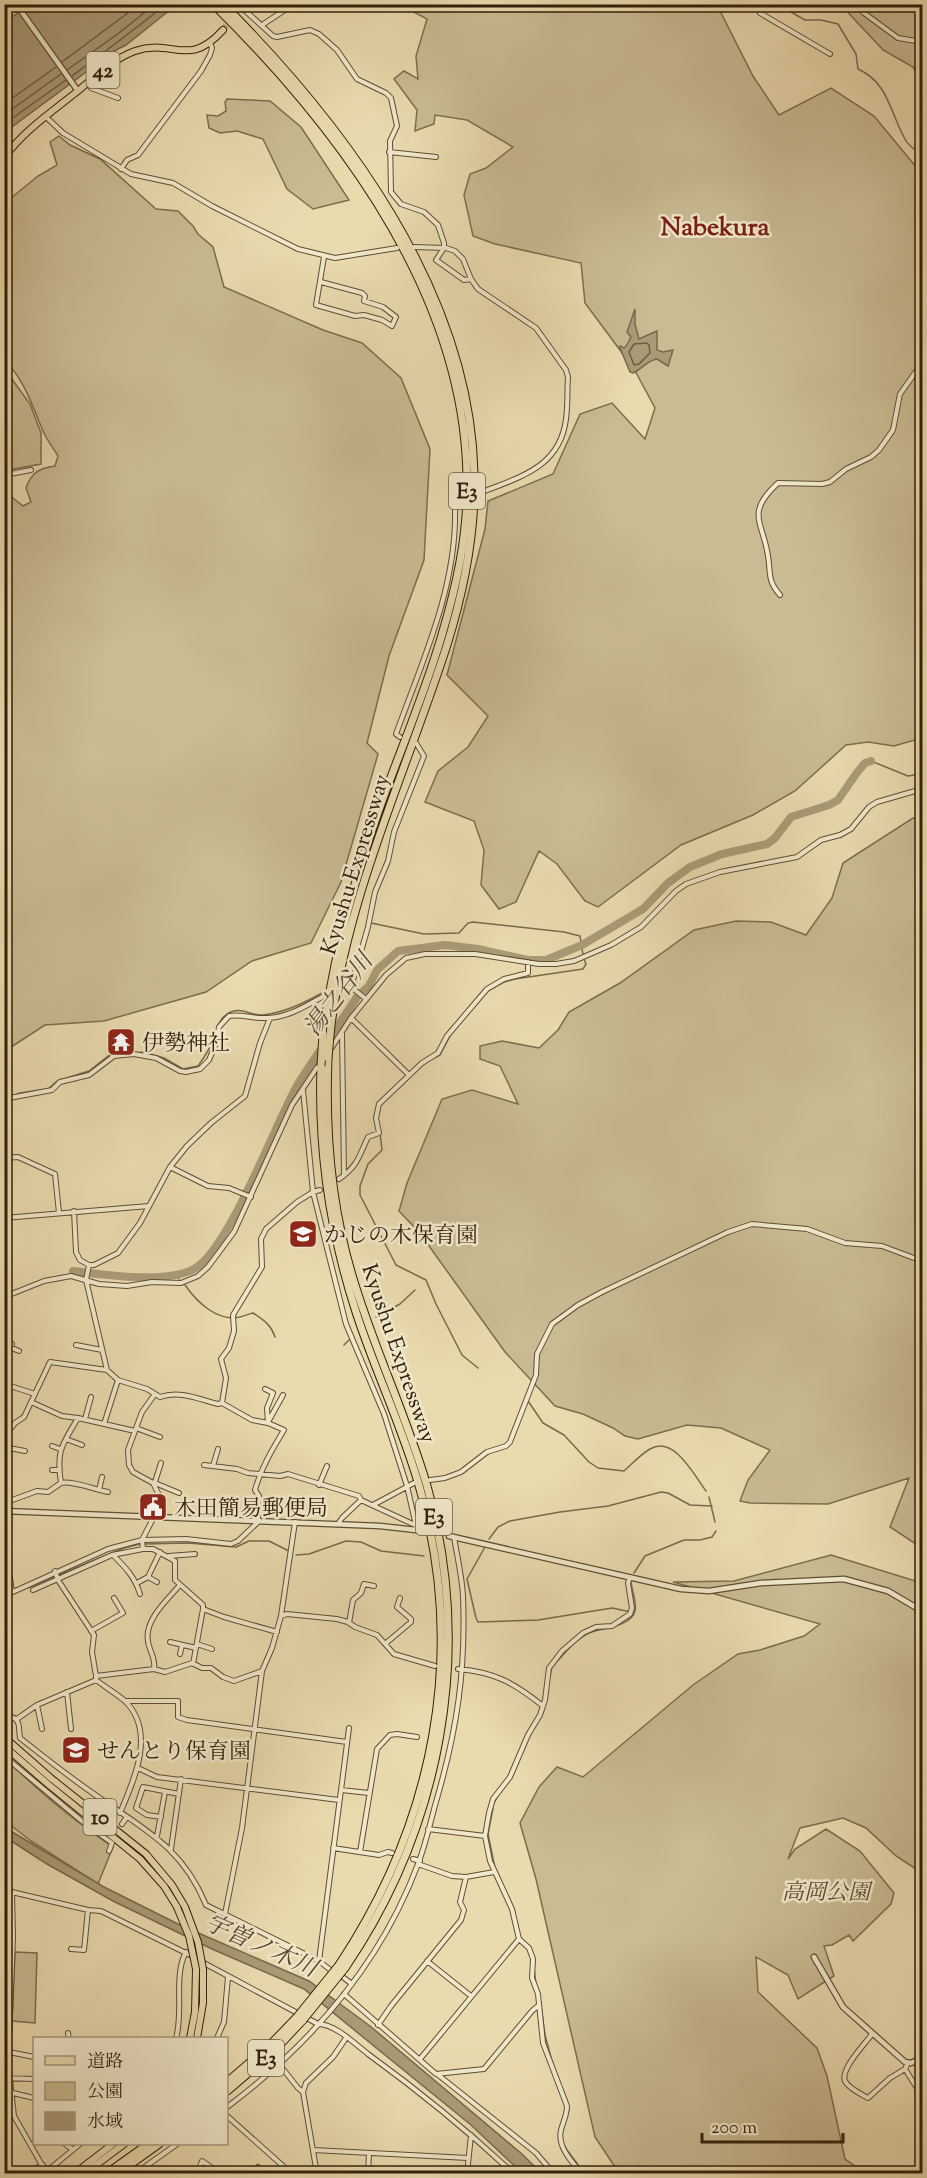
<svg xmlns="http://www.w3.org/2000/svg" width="927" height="2178" viewBox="0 0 927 2178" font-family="'Sorts Mill Goudy','Noto Serif JP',serif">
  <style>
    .green { fill: #cabb93; stroke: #7c6d4e; stroke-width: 1.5 }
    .water { fill: #aa9b77; stroke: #79694b; stroke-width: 1.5 }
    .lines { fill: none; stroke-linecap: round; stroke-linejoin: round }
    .shore { stroke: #6c5d40; stroke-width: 1.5 }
    .stream { stroke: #79694b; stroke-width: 1.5 }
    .river { stroke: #aa9b77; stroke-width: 8 }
    .primary-tunnel { stroke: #c5b58e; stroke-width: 6; stroke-dasharray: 6 3; stroke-linecap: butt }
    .minor-casing { stroke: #5e4e33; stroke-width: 6 }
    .tertiary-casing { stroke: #5e4e33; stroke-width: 7 }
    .primary-casing { stroke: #2f1f0a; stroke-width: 8 }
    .trunk-casing { stroke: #2f1f0a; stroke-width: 8 }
    .motorway-casing { stroke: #2f1f0a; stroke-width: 9 }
    .minor { stroke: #f1e8cb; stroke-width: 4 }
    .tertiary { stroke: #f1e8cb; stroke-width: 4.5 }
    .primary { stroke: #eadbaf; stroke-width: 6 }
    .trunk { stroke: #eadbaf; stroke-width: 6 }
    .motorway { stroke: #eadbaf; stroke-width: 7 }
    .trunk-bridge-casing { stroke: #2f1f0a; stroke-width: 8; stroke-linecap: butt }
    .motorway-bridge-casing { stroke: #2f1f0a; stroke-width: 9; stroke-linecap: butt }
    .trunk-bridge { stroke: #eadbaf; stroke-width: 6 }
    .motorway-bridge { stroke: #eadbaf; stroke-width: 7 }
    .labels { text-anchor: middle; stroke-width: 5; stroke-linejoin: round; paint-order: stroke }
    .shield { fill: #f1e8cb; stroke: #695b44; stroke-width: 1.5 }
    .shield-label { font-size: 21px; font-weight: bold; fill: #2f1f0a }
    .street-label { font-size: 22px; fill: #2f1f0a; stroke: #f1e8cb }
    .poi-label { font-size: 22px; fill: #2f1f0a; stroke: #f1e8cb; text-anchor: start }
    .park-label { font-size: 22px; font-style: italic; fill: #5e4e33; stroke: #f1e8cb }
    .water-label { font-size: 24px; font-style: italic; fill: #5a4a30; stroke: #f1e8cb }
    .quarter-label { font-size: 26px; font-weight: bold; fill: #7a1f14; stroke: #f1e8cb }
  </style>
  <rect width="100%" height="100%" fill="#eadbaf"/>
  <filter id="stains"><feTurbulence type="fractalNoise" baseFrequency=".00333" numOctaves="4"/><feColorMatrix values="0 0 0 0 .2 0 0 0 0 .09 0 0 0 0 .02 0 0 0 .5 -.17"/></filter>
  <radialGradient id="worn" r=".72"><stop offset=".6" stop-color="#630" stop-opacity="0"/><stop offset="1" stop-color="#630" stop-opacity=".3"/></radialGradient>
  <!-- green -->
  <path class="green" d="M401,5H717L753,76L779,115L831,88L874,116L922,174V738L894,746L868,742L846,745L795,791L753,815L681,845L598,907L585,901L557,864L539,851L516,902L499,909L481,885L484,850L474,821L425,802L438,771L468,747L488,716L447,675L485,529L488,501L553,474L580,414L612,403L645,439L655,408L634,369L585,303L581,263L495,244L473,236L464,195L470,174L486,168L513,147L467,120L435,115L434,124L415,131L417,110L394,79L404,71L418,79L416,56L427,19Z
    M841,5H922V84L913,67L883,50Z
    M227,99L270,101L301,127L349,200L313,209L287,189L263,139L237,131L220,133L209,128L207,115L218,116L226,111L225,102Z
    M59,136L70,145L100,159L156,209L178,211L193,226L198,234L213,247L224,287L323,330L362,343L401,378L430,449L424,560L389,656L367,743L378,754L341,882L311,943L252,961L206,992L104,1021L45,1025L5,1051V496L9,495L23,506L31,502L26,488C31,473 39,468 55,466L58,456C53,448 47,440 43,431C33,407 24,379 5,361V203L38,176L57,165L50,142Z
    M4,368L30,404L41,433V464L8,470L4,442Z
    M913,818H922V1548L890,1527L909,1478L828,1504L750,1503L740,1501L748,1480L770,1450L721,1428L687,1425L638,1439L625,1436L613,1428L583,1414L555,1406L505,1352L419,1232L399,1211L407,1183L442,1099L472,1090L518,1104L500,1066L480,1059V1046L502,1041L539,1048L558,1030L569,1012L620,983L694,930L736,921L771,922L806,935L832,898L843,863Z
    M831,1555L922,1583V1873L896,1856L866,1828L843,1818L800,1828L788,1859L795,1849L826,1829L860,1851L894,1893L891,1904L853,1941L849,1935L832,1945L824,1946L834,1976L798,1999L788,1975L756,1957L758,1992L817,2048L827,2076L845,2159L855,2166L922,2167V2173H619L595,2137L536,1879L520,1823L539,1787L557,1767L583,1777L693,1685L738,1654L760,1650L804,1636L820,1624L673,1582L734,1581Z
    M6,1759C40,1793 73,1820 113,1847L98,1884L31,1841L5,1821L4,1761Z
    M15,1952L37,1953L35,2023L12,2021Z"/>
  <!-- water -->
  <path class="water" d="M30,5H176L126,45L116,50L5,132L4,22Z
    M635,309V324L639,339L657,331V350L663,352L673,350L668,366L657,359C648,360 642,369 633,373L630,372L620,348V346L624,348C627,346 629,341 631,337L627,332Z
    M4,1827L104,1887L180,1925L309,1981L370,2026L522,2154L541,2173H522L471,2125L304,1989L212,1949L113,1901L47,1864L5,1837Z"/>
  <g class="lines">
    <!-- shore -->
    <path class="shore" d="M62,62L140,4
      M67,70L119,33L155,4
      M72,76C104,52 136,29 166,4
      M4,104L56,67
      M4,115L61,74
      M4,124L66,80
      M647,343L649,345L650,353L639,364L634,365L629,352L634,344Z"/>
    <!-- stream -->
    <path class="stream" d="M777,4L805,20H821L838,24L856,54L858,69C889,83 890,113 905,139C908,146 917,151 922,155
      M871,761L908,776L914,775L922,767
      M371,923L424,934L459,933L468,923L473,922L564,932L580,936L583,955
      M488,991L504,982L515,979L583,969L586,964L584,959
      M136,1053L144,1052L164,1058L183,1069L198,1066C203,1059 209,1051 212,1042C217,1032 217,1021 227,1014C240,1005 250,1016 263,1015C286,1012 304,1003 324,992
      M434,1058L440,1055L450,1036
      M48,1089L57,1081L89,1071L112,1053H129
      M13,1096L20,1093L41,1090
      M389,1097L409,1078
      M380,1133L382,1150L368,1164L360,1186V1195L396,1265L426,1280L436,1304L462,1355L478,1368
      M177,1275L179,1279
      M185,1285C197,1302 217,1322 240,1317C244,1316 248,1314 253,1313C264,1320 271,1325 275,1337
      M376,1317L400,1304L415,1290
      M344,1345L349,1340
      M528,1401L543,1423L564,1435L589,1462L598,1468L624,1471C632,1464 641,1454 650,1449C674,1435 694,1475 706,1491
      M709,1497L715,1522
      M489,1539L498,1527L510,1521L560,1512L608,1506L661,1492L668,1493L690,1505L712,1506
      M145,1544L188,1543L236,1547L249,1541H269L289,1551
      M485,1547L467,1579L476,1618L478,1622L538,1620L612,1608L631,1612
      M296,1555L309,1554L346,1541L361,1542L381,1551L424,1556
      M634,1573L645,1556L684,1540H700L712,1537L716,1531
      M27,1588L124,1548L140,1544
      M4,1598L12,1595
      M577,1641C581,1638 584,1635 589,1633C601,1628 631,1627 635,1611C637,1602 632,1591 631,1582
      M550,1676L552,1667L571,1646
      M494,1803L499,1794
      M493,1808L488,1834L495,1868
      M534,1968L536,1984
      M539,1991L545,2035L553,2065
      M564,2092L569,2108L567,2116
      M564,2146L585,2174"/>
    <!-- river -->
    <path class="river" d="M73,1271C105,1275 166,1284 194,1269C229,1250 275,1124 298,1084C316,1054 338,1027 357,997L369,986L377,970L398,951L445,945L478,949L528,960H546L582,945L643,909L668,883L690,867L722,854L767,844L775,838L791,817L829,805L838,800L856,774L865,763L871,761"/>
    <!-- primary-tunnel -->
    <path class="primary-tunnel" d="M223,30L239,6"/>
    <!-- minor casing -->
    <g class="minor-casing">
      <path id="minor" d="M763,4L760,13L830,54
        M857,4L864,13L898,38L922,42
        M239,5L273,36L277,37L310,30L319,34L337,50L357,79L386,93L391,98L397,126L390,141L391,192L401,204L424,212L438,225L444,243V248L436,260L464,280L471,279
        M262,25L294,4
        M88,83L91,88L118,98
        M46,117L63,133L131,174L173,183L212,206L298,249L335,258L397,248
        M4,146L11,148
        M389,152L436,157
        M121,169L127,160L138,155L201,71L210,55L212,48L210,43
        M414,247L446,248L455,251L463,259L471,279L478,289L536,328L566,370L568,377C567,391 568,405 566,419C560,468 519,477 480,493
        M321,282L362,293L365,296L364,301L383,307L396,317L392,326L382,320L364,315L355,316L316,305L324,257
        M4,378C12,390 12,400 4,411
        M4,468L5,471L10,474L31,470
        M780,595C767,580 771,574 768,556C763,522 745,513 778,483L822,484L830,482L846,469L871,457L879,450L893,430L900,394L922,363
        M400,737L396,734C422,662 457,587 455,509L463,500
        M351,987L368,927L375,892L388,861L394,832L424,756L416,743
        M351,987L366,999
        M343,989L351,987
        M351,1018L409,1075
        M342,1033L344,1175
        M330,1050L351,1018L386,975L406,958L425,954H475L539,964H556L574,961L611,945L641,927L676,891L686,884L720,872L797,857L821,840L840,835L851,829L869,807L877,802L922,789
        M922,1055L920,1067L922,1100
        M303,1090L313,1192L346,1324L384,1414L407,1486L417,1530
        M4,1099L52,1090L60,1082L89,1075L114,1056L134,1054L156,1058L180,1071L186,1072L200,1069L209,1060L216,1043L219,1027L229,1016C242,1014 254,1019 267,1018C286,1018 306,1006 322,997
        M4,1158L18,1157L55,1174L59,1213
        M170,1167L208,1186L229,1188L251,1197
        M339,1179C358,1166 359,1156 368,1137L379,1133L376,1118L379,1104L422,1063L438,1053L447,1036L487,989L504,979L528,973V962
        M74,1211L76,1252L80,1260L89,1265H94L118,1253L140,1223L170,1167L187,1146L211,1123L245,1096L260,1043L270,1018
        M4,1218L149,1206
        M4,1297L44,1281L71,1276L99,1284L127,1286L152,1282L181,1283L198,1276L208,1267L234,1232L292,1105L320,1063
        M4,1310L9,1319L4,1329
        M4,1340L12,1344
        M4,1345L19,1351
        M76,1345L102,1350
        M4,1384L35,1394
        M265,1389L273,1393L267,1408L268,1423
        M31,1402L62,1416L78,1418L135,1431L128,1450L129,1465L133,1472L153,1483L162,1501L142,1540L143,1549H153L175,1561V1580L203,1605V1609L224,1617L277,1632
        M222,1403L226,1378L221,1359L229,1348L234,1331L233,1315L262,1267L261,1239L266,1229L297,1202L313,1192L320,1190
        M85,1419L91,1397
        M268,1422L283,1395
        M104,1424L118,1380
        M136,1428L160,1437
        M135,1431L142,1412L155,1394
        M66,1439L82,1445
        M4,1442L8,1432L15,1423L24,1417L50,1362L107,1370
        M52,1446L60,1449
        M4,1447L25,1451
        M204,1465L237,1469L248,1473L280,1476L288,1474L359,1496L361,1500
        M213,1466L218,1449
        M52,1470H59
        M430,1480L445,1478L461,1472L487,1452L506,1446L510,1442L536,1375L537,1354L552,1324L578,1305L602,1292L728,1232L752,1224L807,1229L845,1243L882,1246L922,1261
        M61,1483C71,1480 96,1490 108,1492
        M155,1483L179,1493
        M154,1485L161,1463
        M319,1485L327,1466
        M4,1486H5
        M99,1490L102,1477
        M4,1503L37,1491L48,1492L61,1483C56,1450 62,1445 78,1418
        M373,1505L414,1483
        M338,1524L342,1518L361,1500L415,1525
        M113,1555C125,1567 135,1577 140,1594
        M169,1556L195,1554
        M4,1567L9,1571L12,1592
        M55,1571L58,1580L94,1635L92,1652L96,1676
        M148,1577L157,1582
        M137,1583L148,1577L160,1552
        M33,1590L112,1555L143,1549
        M4,1596L108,1549L142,1540L186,1539L231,1544L238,1541L258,1522L259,1496L255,1490C261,1468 272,1450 284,1430L268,1423L252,1420L222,1403L218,1404C198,1399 180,1390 160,1397L147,1389L118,1380L107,1370L86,1280L89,1265
        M281,1616L287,1614L337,1619L348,1622L355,1627L377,1635L394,1654L435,1666
        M349,1623L353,1600L361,1593L364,1584L374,1586
        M91,1631L123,1613L114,1598
        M170,1642L196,1648
        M197,1644L212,1649
        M385,1644L411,1622V1619L397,1607L400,1598
        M180,1654L182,1645
        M193,1664L203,1609
        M154,1669C156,1658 149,1651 148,1641C144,1620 168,1599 180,1585
        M458,1669C495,1672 514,1683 543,1706
        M96,1680C105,1687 117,1694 126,1702C156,1733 134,1780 120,1813
        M67,1692L71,1729
        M125,1701H178V1717L187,1720L347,1742
        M37,1705L42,1729
        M4,1717L8,1716C22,1719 18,1727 20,1738C44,1757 68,1776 94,1794C143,1829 182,1846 206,1905L319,1961L333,1972
        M17,1719L37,1705L96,1680V1676L154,1669L165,1672L192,1663L202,1668H211L223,1677L234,1681L262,1671
        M4,1756L83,1822L112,1843L109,1851
        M138,1768L157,1777L339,1800
        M341,1790L369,1793
        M161,1817L147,1815L136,1808L143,1787L179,1794
        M122,1824L127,1817
        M428,1829L485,1836
        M157,1836L165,1792
        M333,1848L379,1855L388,1852L392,1853
        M171,1849L181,1779
        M360,1852L377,1749L390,1735L397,1734L417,1737
        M413,1859L420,1861
        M418,1864L452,1876L466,1877
        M225,1914L242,1828L262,1671L272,1648L281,1616L295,1522
        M71,1949L84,1950L88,1910
        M319,1961L349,1728
        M427,1961L471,1996
        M202,1962L318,2024C335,2024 355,2044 368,2054C419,2091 468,2131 514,2174
        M340,1975L352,1984
        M344,1994L436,2074L484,2069L532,2011L539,2005
        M378,2025L391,2006L461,1920L464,1910L460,1902L466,1877L494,1872
        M68,2033L69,2038
        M872,2034C865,2044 840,2069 845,2081C848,2088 861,2094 868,2098L890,2078L905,2069
        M176,2038C184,2012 173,1975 186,1952
        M217,2038L224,2022L228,1977
        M9,2052L34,2057
        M420,2059L519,1939
        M908,2063L905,2069L922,2096
        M279,2064L298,2088L303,2092
        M437,2074L536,2153L554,2174
        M4,2078L34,2079
        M13,2093L34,2098
        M226,2108C311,2044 381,1963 418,1864C426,1844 430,1823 436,1802C457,1730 466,1671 463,1596C462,1576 457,1556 454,1537
        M226,2115L292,2174
        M65,2144L72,2149
        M313,2150L468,2158
        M46,2172L80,2144
        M22,2174L43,2165
        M47,2174L14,2116L9,2071V2042L13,1937L12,1892L88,1910L101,1911L192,1956
        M135,2174L177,2144
        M197,2174L202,2161L215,2170L216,2174
        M252,2174L258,2167L265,2174
        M278,2174L284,2167
        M317,2174L303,2092L306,2083L333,2057L346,2038
        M368,2174L369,2153
        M467,2174L471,2135
        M582,2174C572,2162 557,2147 561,2130C563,2122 567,2115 567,2106L543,2043L538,1994L532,1978L533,1959L529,1948L519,1939L512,1909L490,1861L485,1836L489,1813L493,1799L510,1777L528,1735L540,1715L545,1700L549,1668L562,1651L583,1633L596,1627L612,1626L630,1614L632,1608L628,1583L630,1577"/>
    </g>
    <!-- tertiary casing -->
    <g class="tertiary-casing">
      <path id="tertiary" d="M16,4L78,91
        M4,1511L380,1526L425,1531
        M449,1536L681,1589L709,1591L761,1583L844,1579L888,1591L922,1611
        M814,1957L843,2007L905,2062L911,2063L922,2058"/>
    </g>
    <!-- primary casing -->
    <g class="primary-casing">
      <path id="primary" d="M239,6L240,4
        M4,158C23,131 53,111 79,90C96,76 113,59 135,51C173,38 188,69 223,30"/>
    </g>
    <!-- trunk casing -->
    <g class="trunk-casing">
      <path id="trunk" d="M4,1737L52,1779L146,1854L172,1885L185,1907
        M4,1746L49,1785L140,1859L164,1886L177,1907
        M190,2038L195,2012L196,1969
        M197,2038L203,2003V1969
        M74,2174L113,2144
        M84,2174L124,2144"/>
    </g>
    <!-- motorway casing -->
    <g class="motorway-casing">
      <path id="motorway" d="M213,4C340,129 467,297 467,483C468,536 456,588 441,638C424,695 401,749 381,804C354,879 334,955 323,1034
        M223,4C346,127 470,293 474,473C476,531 464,590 447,645C406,772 349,891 331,1025
        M328,1058C325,1131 331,1205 352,1275C373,1347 406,1414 427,1486C474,1652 441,1827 345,1968
        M321,1066C318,1150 330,1232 356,1312C375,1371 403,1428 420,1489C467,1655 434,1822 339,1965
        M226,2083L269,2046L297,2017
        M226,2092L273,2052L303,2020
        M106,2174L148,2144
        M117,2174L159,2144"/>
    </g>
    <!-- minor -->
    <use href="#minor" class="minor"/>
    <!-- tertiary -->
    <use href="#tertiary" class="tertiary"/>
    <!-- primary -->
    <use href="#primary" class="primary"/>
    <!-- trunk -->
    <use href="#trunk" class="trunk"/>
    <!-- motorway -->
    <use href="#motorway" class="motorway"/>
    <!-- trunk-bridge casing -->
    <g class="trunk-bridge-casing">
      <path id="trunk-bridge" d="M177,1907L189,1936L196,1969
        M185,1907L198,1942L203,1969"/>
    </g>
    <!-- motorway-bridge casing -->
    <g class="motorway-bridge-casing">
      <path id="motorway-bridge" d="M328,1058L331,1025
        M321,1066L323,1034
        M297,2017L339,1965
        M303,2020L345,1968"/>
    </g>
    <!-- trunk-bridge -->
    <use href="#trunk-bridge" class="trunk-bridge"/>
    <!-- motorway-bridge -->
    <use href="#motorway-bridge" class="motorway-bridge"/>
  </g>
  <!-- icons -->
  <defs>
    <g id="temple-square" transform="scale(1.5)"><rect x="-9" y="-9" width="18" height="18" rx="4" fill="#8f2418" stroke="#f1e8cb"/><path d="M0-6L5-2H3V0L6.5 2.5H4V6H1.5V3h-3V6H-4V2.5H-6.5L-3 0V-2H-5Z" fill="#fff"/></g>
    <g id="school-square" transform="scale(1.5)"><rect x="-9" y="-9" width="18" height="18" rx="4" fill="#8f2418" stroke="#f1e8cb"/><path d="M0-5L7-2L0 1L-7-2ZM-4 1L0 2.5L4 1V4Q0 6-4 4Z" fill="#fff"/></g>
    <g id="civic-square" transform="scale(1.5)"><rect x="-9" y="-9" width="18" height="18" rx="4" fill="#8f2418" stroke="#f1e8cb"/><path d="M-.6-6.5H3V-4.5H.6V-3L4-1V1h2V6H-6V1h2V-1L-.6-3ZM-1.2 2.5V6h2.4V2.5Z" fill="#fff"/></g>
  </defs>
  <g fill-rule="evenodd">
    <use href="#temple-square" x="121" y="1042"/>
    <use href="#school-square" x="303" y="1234"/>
    <use href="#civic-square" x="153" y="1507"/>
    <use href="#school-square" x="76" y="1750"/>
  </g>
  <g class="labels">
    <!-- shield labels -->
    <g class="shield">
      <rect x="86.5" y="52" width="33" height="36" rx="4.5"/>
      <rect x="449" y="473" width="36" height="36" rx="4.5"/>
      <rect x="416" y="1499" width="36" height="36" rx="4.5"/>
      <rect x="83.5" y="1799" width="33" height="36" rx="4.5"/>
      <rect x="248" y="2040" width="36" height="36" rx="4.5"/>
    </g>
    <g class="shield-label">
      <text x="103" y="77">42</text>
      <text x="467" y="498">E3</text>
      <text x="434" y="1524">E3</text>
      <text x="100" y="1824">10</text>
      <text x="266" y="2065">E3</text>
    </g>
    <!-- street labels -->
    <g class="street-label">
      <text transform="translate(354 864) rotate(-73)" y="8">Kyushu Expressway</text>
      <text transform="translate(400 1353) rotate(71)" y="8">Kyushu Expressway</text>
    </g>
    <!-- poi labels -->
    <g class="poi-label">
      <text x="142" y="1050">伊勢神社</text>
      <text x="324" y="1242">かじの木保育園</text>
      <text x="174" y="1515">木田簡易郵便局</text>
      <text x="97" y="1758">せんとり保育園</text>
    </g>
    <!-- park labels -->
    <g class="park-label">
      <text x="826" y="1899">高岡公園</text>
    </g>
    <!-- water labels -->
    <g class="water-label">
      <text transform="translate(338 994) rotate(-53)" y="8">湯之谷川</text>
      <text transform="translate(261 1945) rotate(24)" y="8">宇曽ノ木川</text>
    </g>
    <!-- quarter labels -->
    <g class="quarter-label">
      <text x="715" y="235">Nabekura</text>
    </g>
  </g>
  <!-- margin -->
  <rect width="927" height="2178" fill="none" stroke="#eadbaf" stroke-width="24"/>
  <rect x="6" y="6" width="915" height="2166" fill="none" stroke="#2f1f0a" stroke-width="3"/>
  <rect x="12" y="12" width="903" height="2154" fill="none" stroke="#2f1f0a" stroke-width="1.5"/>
  <!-- legend -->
  <rect x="33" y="2037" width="195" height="108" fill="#f1e8cb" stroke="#a3987e" stroke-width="1.5"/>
  <rect x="45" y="2056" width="30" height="9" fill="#eadbaf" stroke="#a3987e" stroke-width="1.5"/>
  <text x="87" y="2067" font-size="18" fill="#2f1f0a">道路</text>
  <rect x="45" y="2082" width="30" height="18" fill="#cabb93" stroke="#a3987e" stroke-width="1.5"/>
  <text x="87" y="2097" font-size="18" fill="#2f1f0a">公園</text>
  <rect x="45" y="2112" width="30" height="18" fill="#aa9b77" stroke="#a3987e" stroke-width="1.5"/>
  <text x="87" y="2127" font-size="18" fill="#2f1f0a">水域</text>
  <!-- scale -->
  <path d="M702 2133v9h141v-9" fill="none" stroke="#2f1f0a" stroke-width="3"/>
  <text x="711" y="2133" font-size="18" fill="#2f1f0a" stroke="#f1e8cb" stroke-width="4.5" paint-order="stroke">200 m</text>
  <rect width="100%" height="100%" filter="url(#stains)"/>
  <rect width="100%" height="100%" fill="url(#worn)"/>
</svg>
